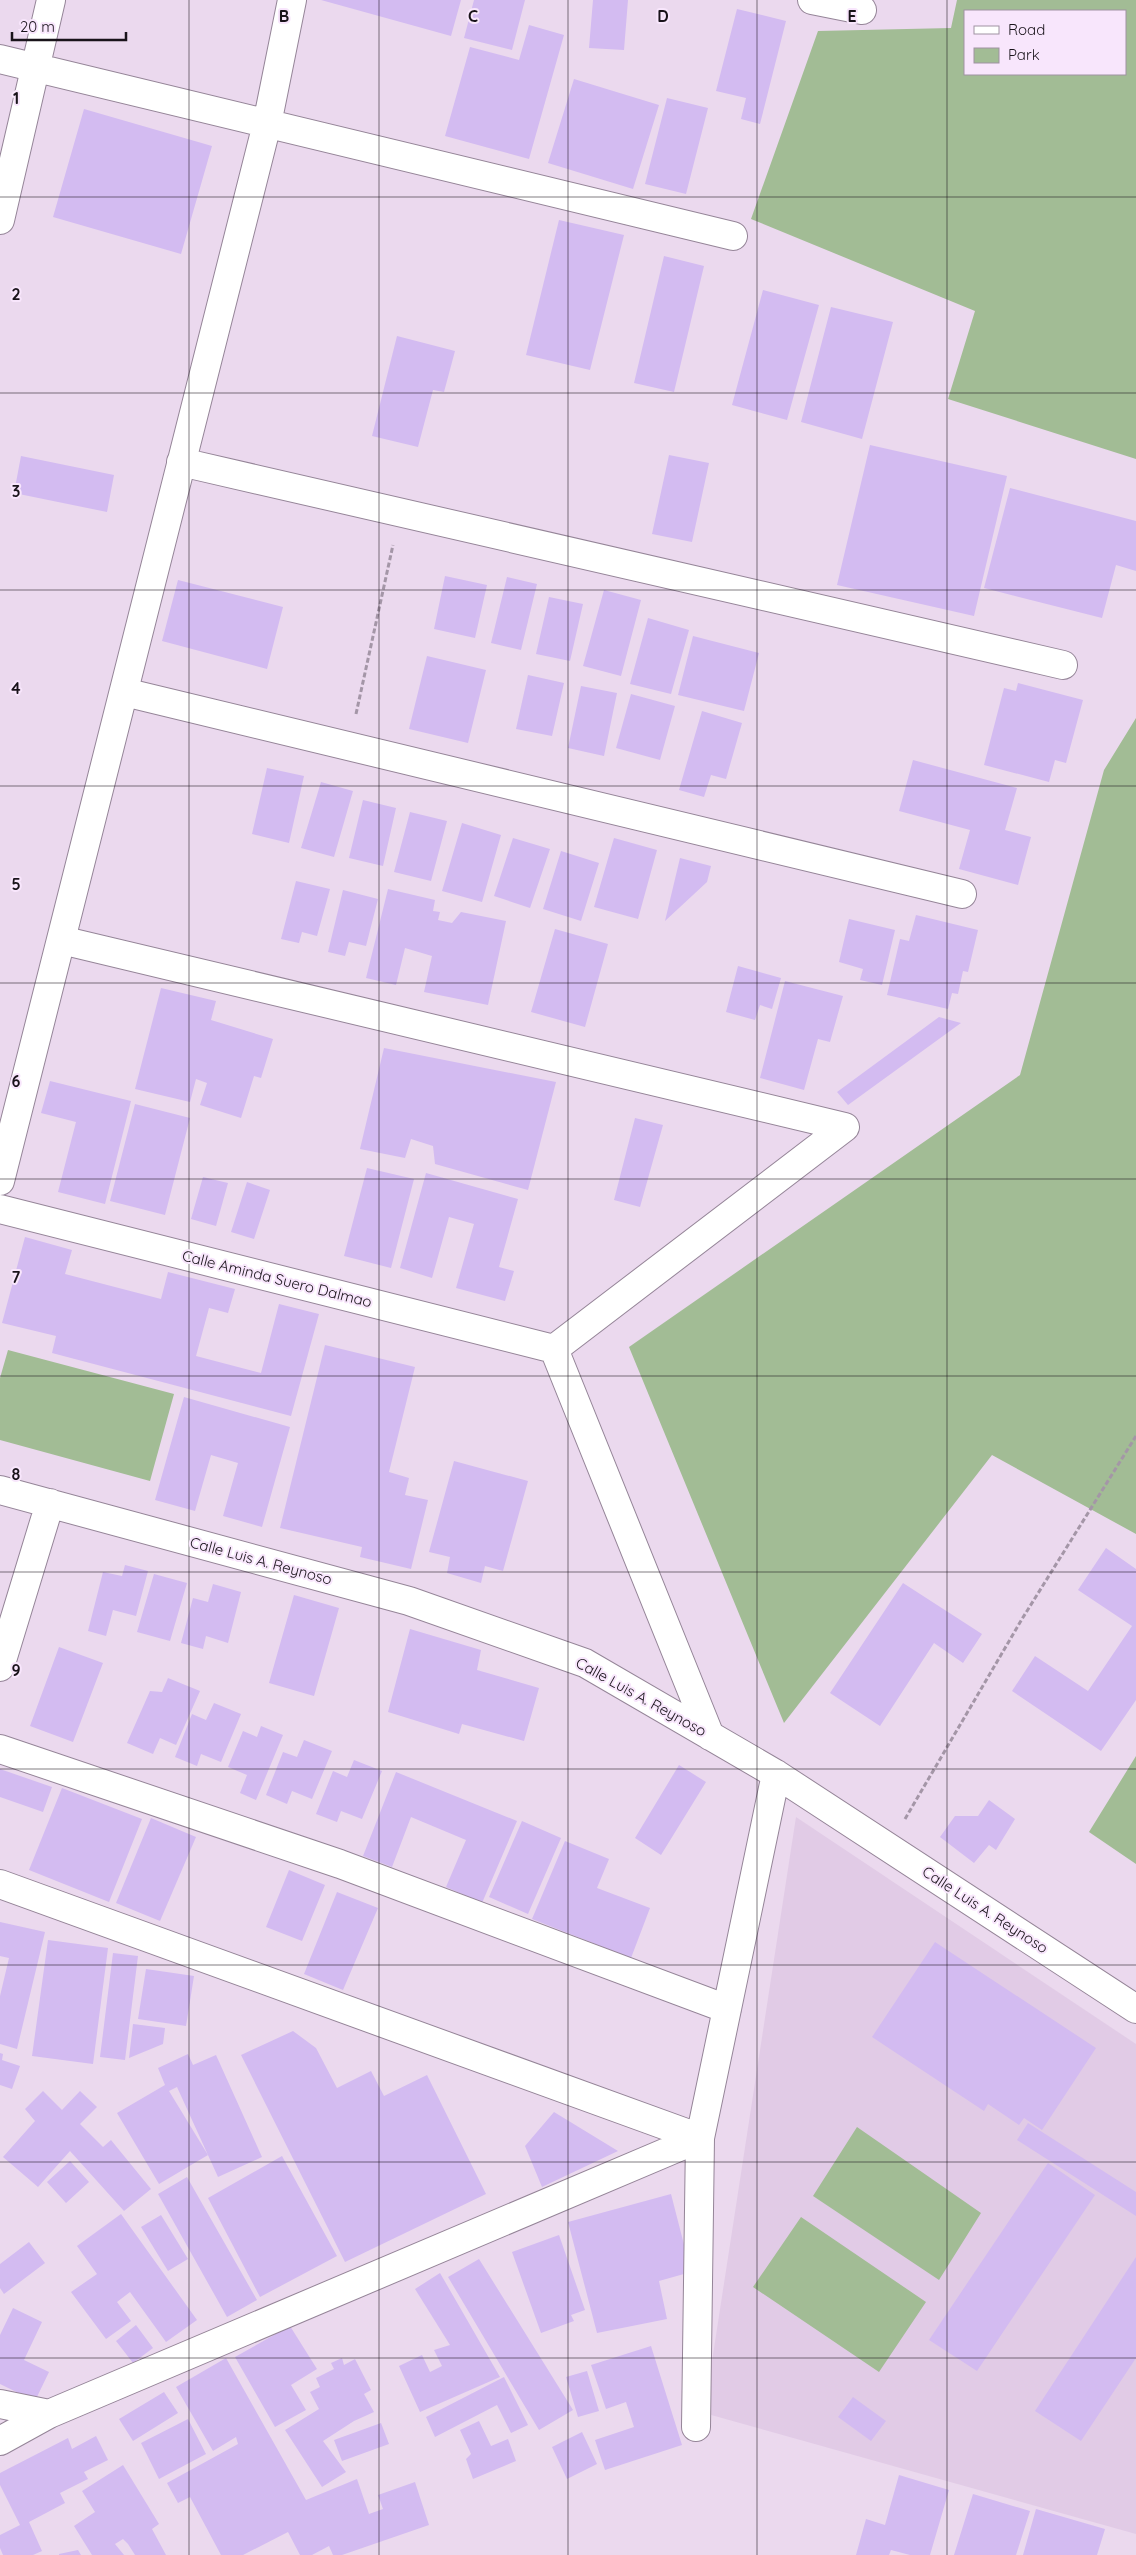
<svg xmlns="http://www.w3.org/2000/svg" width="1136" height="2555" viewBox="0 0 1136 2555" font-family="Quicksand,sans-serif">
  <style>
    .built { fill: #e1cbe6 }
    .green { fill: #a2bc95; fill-rule: evenodd }
    .building { fill: #d3bbf1 }
    .lines { fill: none; stroke-linecap: round; stroke-linejoin: round }
    .minor-casing { stroke: #958598; stroke-width: 30 }
    .path { stroke: #a496a7; stroke-width: 3; stroke-dasharray: 5 2.5; stroke-linecap: butt }
    .minor { stroke: #fff; stroke-width: 28 }
    .grid { fill: none; stroke: #19131a; stroke-width: 1; stroke-opacity: 0.55 }
    .labels { text-anchor: middle; stroke-width: 4; stroke-linejoin: round; paint-order: stroke }
    .street-label { font-size: 15px; fill: #19131a; stroke: #f8e6fc }
    .grid-label { font-size: 16px; text-anchor: middle; font-weight: bold; fill: #19131a; stroke: #f8e6fc; stroke-width: 4; stroke-linejoin: round; paint-order: stroke }
  </style>
  <rect width="100%" height="100%" fill="#ebd9ee"/>
  <!-- built -->
  <path class="built" d="M796,1817L1136,2044V2534L704,2413Z"/>
  <!-- green -->
  <path class="green" d="M957,0H1136V459L948,399L975,311L751,219L818,31L951,28ZM965,11H1125V74H965Z
    M1136,718V1534L992,1455L784,1723L629,1347L1020,1075L1104,770Z
    M8,1350L174,1394L150,1481L0,1440V1378Z
    M1136,1756V1864L1089,1832Z
    M857,2127L981,2213L939,2280L813,2196Z
    M801,2217L926,2302L879,2372L753,2287Z"/>
  <!-- building -->
  <path class="building" d="M321,0H461L451,36Z
    M474,0H525L512,50L464,38Z
    M593,0H628L624,50L589,48Z
    M737,9L786,21L760,124L741,119L746,98L716,91Z
    M529,25L564,35L529,159L445,136L470,47L519,60Z
    M574,79L659,105L633,189L548,163Z
    M667,98L708,108L686,194L645,184Z
    M84,109L212,146L181,254L53,217Z
    M559,220L624,235L590,370L526,355Z
    M664,256L704,266L674,392L634,383Z
    M763,290L819,305L787,420L732,405Z
    M831,307L893,322L862,439L801,422Z
    M397,336L455,351L444,392L433,390L418,447L372,436Z
    M870,445L1007,476L974,616L837,585Z
    M669,455L709,463L692,542L652,534Z
    M21,456L114,475L107,512L14,493Z
    M1010,488L1136,521V571L1116,565L1102,618L984,588Z
    M445,576L487,585L475,638L434,629Z
    M507,577L537,584L521,650L491,643Z
    M178,580L283,607L267,669L162,641Z
    M604,590L641,600L621,676L583,666Z
    M549,597L583,604L570,661L536,654Z
    M648,618L689,630L671,694L630,684Z
    M693,636L759,653L744,711L678,695Z
    M427,656L486,670L468,743L409,729Z
    M528,675L564,683L552,736L516,729Z
    M1018,683L1083,700L1066,763L1055,760L1049,782L984,765L1004,688L1016,691Z
    M581,686L617,693L604,756L568,748Z
    M631,694L675,706L660,760L616,748Z
    M702,711L742,723L726,779L711,775L704,797L679,790Z
    M913,760L1017,788L1005,830L1031,837L1018,885L959,869L970,830L899,811Z
    M267,768L304,776L289,843L252,834Z
    M321,782L353,791L334,857L301,848Z
    M363,800L396,808L383,866L349,858Z
    M410,812L447,821L431,881L394,872Z
    M462,823L501,835L482,902L442,891Z
    M513,838L550,849L530,908L494,896Z
    M614,838L657,850L638,919L594,907Z
    M561,851L599,863L581,921L543,909Z
    M680,858L711,866L707,882L665,921Z
    M296,881L330,889L317,936L302,932L299,943L281,939Z
    M388,889L435,900L433,911L440,912L438,920L452,923L461,912L506,921L488,1005L424,992L432,956L405,948L396,985L366,978Z
    M343,890L378,899L366,946L349,942L345,956L328,952Z
    M916,915L978,930L968,972L963,971L958,994L952,993L948,1009L887,995L900,939L909,941Z
    M849,919L895,930L882,985L860,980L863,969L839,962Z
    M555,929L608,944L585,1027L531,1012Z
    M738,966L781,978L772,1009L760,1005L755,1020L726,1012Z
    M785,981L843,996L830,1042L818,1039L804,1090L760,1078Z
    M161,988L216,1001L211,1020L273,1039L261,1078L254,1076L241,1118L200,1105L207,1083L196,1079L190,1102L135,1089Z
    M939,1017L961,1023L848,1105L837,1092Z
    M384,1048L556,1082L528,1190L435,1164L433,1146L411,1139L405,1158L360,1149Z
    M50,1081L131,1101L105,1204L58,1192L76,1122L41,1113Z
    M135,1104L190,1118L165,1215L110,1201Z
    M635,1118L663,1125L640,1207L614,1200Z
    M367,1168L414,1179L391,1268L344,1256Z
    M426,1173L518,1199L499,1267L514,1271L505,1301L456,1288L474,1224L449,1217L432,1278L400,1268Z
    M203,1177L228,1183L216,1226L191,1219Z
    M247,1182L270,1190L254,1239L231,1232Z
    M25,1237L72,1250L65,1274L161,1299L168,1272L235,1289L228,1313L209,1308L196,1356L261,1373L279,1304L319,1314L291,1416L52,1353L56,1336L2,1323Z
    M325,1345L415,1367L389,1472L409,1478L405,1495L428,1500L411,1569L360,1557L362,1547L280,1528Z
    M184,1397L290,1427L262,1527L223,1516L238,1463L211,1455L195,1511L155,1500Z
    M454,1461L528,1481L503,1571L485,1566L481,1583L447,1573L450,1557L429,1552Z
    M1106,1548L1136,1569V1700L1101,1751L1012,1691L1035,1656L1088,1691L1132,1626L1078,1590Z
    M125,1565L148,1571L136,1616L113,1610L106,1636L88,1631L103,1572L122,1576Z
    M154,1574L187,1583L170,1641L137,1632Z
    M903,1583L982,1634L963,1663L934,1643L880,1726L830,1693Z
    M213,1584L241,1592L228,1643L206,1636L203,1649L181,1643L193,1598L208,1602Z
    M294,1595L339,1608L314,1696L269,1683Z
    M410,1629L481,1650L477,1670L539,1688L524,1741L462,1724L459,1734L388,1712Z
    M59,1647L103,1663L73,1742L30,1726Z
    M168,1678L200,1691L176,1745L160,1738L153,1754L127,1743L150,1691L162,1692Z
    M214,1703L241,1714L221,1762L201,1754L197,1766L175,1757L192,1714L206,1720Z
    M261,1726L283,1735L256,1800L240,1793L247,1775L228,1767L243,1731L257,1737Z
    M304,1740L332,1751L312,1799L292,1791L287,1804L266,1795L283,1752L297,1757Z
    M354,1760L382,1771L362,1819L341,1811L337,1822L316,1814L333,1771L347,1777Z
    M679,1765L706,1782L661,1855L635,1838Z
    M0,1769L52,1787L43,1812L0,1797Z
    M396,1772L517,1821L482,1903L446,1887L466,1840L411,1817L392,1867L363,1856Z
    M62,1788L142,1819L109,1902L29,1870Z
    M989,1800L1015,1819L996,1850L989,1845L974,1863L940,1837L955,1816H978Z
    M151,1818L196,1837L160,1921L116,1903Z
    M522,1821L561,1838L528,1914L489,1897Z
    M565,1841L609,1859L597,1888L650,1908L631,1958L532,1919Z
    M289,1870L325,1885L302,1941L266,1927Z
    M337,1892L378,1908L343,1990L304,1974Z
    M0,1922L45,1932L17,2049L0,2044V1996L9,1958L0,1956Z
    M48,1940L108,1948L93,2064L32,2056Z
    M935,1942L1096,2048L1042,2130L1024,2118L1019,2125L988,2104L984,2111L872,2037Z
    M113,1953L138,1956L125,2060L100,2057Z
    M146,1969L194,1976L186,2026L138,2019Z
    M133,2024L165,2028L163,2044L129,2058Z
    M293,2031L316,2048L337,2088L371,2071L384,2096L427,2075L486,2194L345,2262L241,2055Z
    M0,2053L3,2054L2,2060L20,2066L12,2089L0,2085Z
    M188,2054L193,2065L216,2055L262,2157L218,2177L177,2087L169,2091L208,2155L159,2184L117,2113L165,2085L158,2068Z
    M43,2091L62,2110L80,2091L97,2107L80,2124L103,2147L111,2140L151,2189L124,2211L70,2151L38,2187L3,2157L35,2121L25,2109Z
    M554,2112L618,2151L542,2187L525,2146Z
    M1028,2123L1136,2192V2216L1017,2140Z
    M282,2156L337,2256L260,2297L208,2198Z
    M70,2161L89,2182L66,2203L47,2182Z
    M1048,2163L1095,2195L977,2371L929,2340Z
    M187,2177L257,2300L227,2317L158,2194Z
    M671,2194L691,2272L659,2281L667,2319L597,2333L568,2222Z
    M121,2214L197,2320L166,2342L130,2292L117,2302L131,2321L106,2339L71,2292L97,2274L77,2246Z
    M161,2215L188,2259L168,2271L141,2227Z
    M559,2235L585,2310L571,2315L574,2321L541,2333L512,2252Z
    M29,2242L45,2263L4,2294L0,2288V2264Z
    M1136,2257V2358L1081,2441L1035,2411Z
    M479,2259L573,2410L539,2430L448,2277Z
    M440,2273L500,2377L420,2412L399,2366L422,2355L430,2372L442,2366L434,2350L450,2345L415,2289Z
    M13,2308L42,2322L24,2360L49,2372L35,2401L0,2384V2335Z
    M136,2325L153,2348L133,2363L116,2341Z
    M290,2326L317,2369L291,2385L306,2410L275,2427L235,2357Z
    M651,2346L682,2445L605,2470L595,2440L634,2427L626,2402L606,2409L591,2365Z
    M226,2358L306,2500L357,2479L369,2514L383,2509L378,2495L415,2482L429,2525L342,2555H333L329,2546L312,2555H300L288,2532L243,2555H221L190,2497L178,2503L167,2483L238,2444L236,2437L213,2451L176,2387Z
    M342,2358L344,2365L355,2359L371,2390L364,2394L374,2412L354,2421L323,2441L346,2472L322,2487L285,2430L319,2409L310,2392L320,2387L316,2378L334,2369L331,2363Z
    M587,2371L599,2411L578,2417L566,2377Z
    M504,2377L528,2425L511,2433L497,2405L435,2437L426,2417Z
    M164,2392L178,2413L133,2441L119,2419Z
    M853,2397L886,2421L871,2441L838,2417Z
    M188,2419L206,2454L159,2479L141,2443Z
    M479,2421L491,2446L508,2439L516,2461L473,2479L466,2459L471,2454L460,2430Z
    M381,2423L389,2444L342,2461L334,2440Z
    M582,2432L597,2464L567,2479L552,2447Z
    M96,2436L108,2460L84,2472L88,2479L60,2493L65,2503L29,2522L42,2551L33,2555H3L0,2548V2535L20,2525L0,2485V2473L68,2438L72,2449Z
    M123,2465L159,2524L152,2529L166,2555H135L128,2544L123,2539L115,2544L124,2555H92L74,2526L95,2512L82,2491Z
    M899,2475L949,2490L930,2555H910L891,2550L889,2555H856L866,2519L885,2525Z
    M973,2494L1030,2511L1016,2555H954Z
    M1036,2509L1105,2529L1097,2555H1023Z
    M78,2550L81,2555H59V2554Z"/>
  <g class="lines">
    <!-- minor casing -->
    <g class="minor-casing">
      <path id="minor" d="M812,0L862,10
        M0,59L733,236
        M0,220L51,0
        M181,462L1063,665
        M124,692L962,894
        M61,940L845,1127L554,1349L710,1736
        M0,1181L267,124L292,0
        M0,1209L554,1349
        M0,1490L409,1601L585,1663L776,1774L1136,2009
        M0,1667L50,1503
        M0,1749L340,1864L727,2009
        M0,1884L700,2138
        M0,2404L49,2414
        M696,2427L700,2138L776,1774
        M0,2441L49,2414L700,2138"/>
    </g>
    <!-- path -->
    <path class="path" d="M356,714L393,545
      M905,1819L1022,1619L1136,1436"/>
    <!-- minor -->
    <use href="#minor" class="minor"/>
  </g>
  <!-- grid -->
  <path class="grid" d="M189,0V2555M379,0V2555M568,0V2555M757,0V2555M947,0V2555M0,197H1136M0,393H1136M0,590H1136M0,786H1136M0,983H1136M0,1179H1136M0,1376H1136M0,1572H1136M0,1769H1136M0,1965H1136M0,2162H1136M0,2358H1136"/>
  <g class="labels">
    <!-- street labels -->
    <g class="street-label">
      <text transform="translate(277 1279) rotate(14)" y="5">Calle Aminda Suero Dalmao</text>
      <text transform="translate(261 1561) rotate(15)" y="5">Calle Luis A. Reynoso</text>
      <text transform="translate(641 1697) rotate(29)" y="5">Calle Luis A. Reynoso</text>
      <text transform="translate(985 1910) rotate(33)" y="5">Calle Luis A. Reynoso</text>
    </g>
  </g>
  <g class="grid-label">
    <text x="284" y="22">B</text>
    <text x="473" y="22">C</text>
    <text x="663" y="22">D</text>
    <text x="852" y="22">E</text>
    <text x="16" y="104">1</text>
    <text x="16" y="300">2</text>
    <text x="16" y="497">3</text>
    <text x="16" y="694">4</text>
    <text x="16" y="890">5</text>
    <text x="16" y="1087">6</text>
    <text x="16" y="1283">7</text>
    <text x="16" y="1480">8</text>
    <text x="16" y="1676">9</text>
  </g>
  <!-- legend -->
  <rect x="964" y="10" width="162" height="65" fill="#f8e6fc" stroke="#9f92a2"/>
  <rect x="974" y="26" width="25" height="8" fill="#ffffff" stroke="#9f92a2"/>
  <text x="1008" y="35" font-size="15" fill="#19131a">Road</text>
  <rect x="974" y="48" width="25" height="15" fill="#a2bc95" stroke="#9f92a2"/>
  <text x="1008" y="60" font-size="15" fill="#19131a">Park</text>
  <!-- scale -->
  <path d="M12 32v8h114v-8" fill="none" stroke="#19131a" stroke-width="2.5"/>
  <text x="20" y="32" font-size="15" fill="#19131a" stroke="#f8e6fc" stroke-width="4" paint-order="stroke">20 m</text>
</svg>
